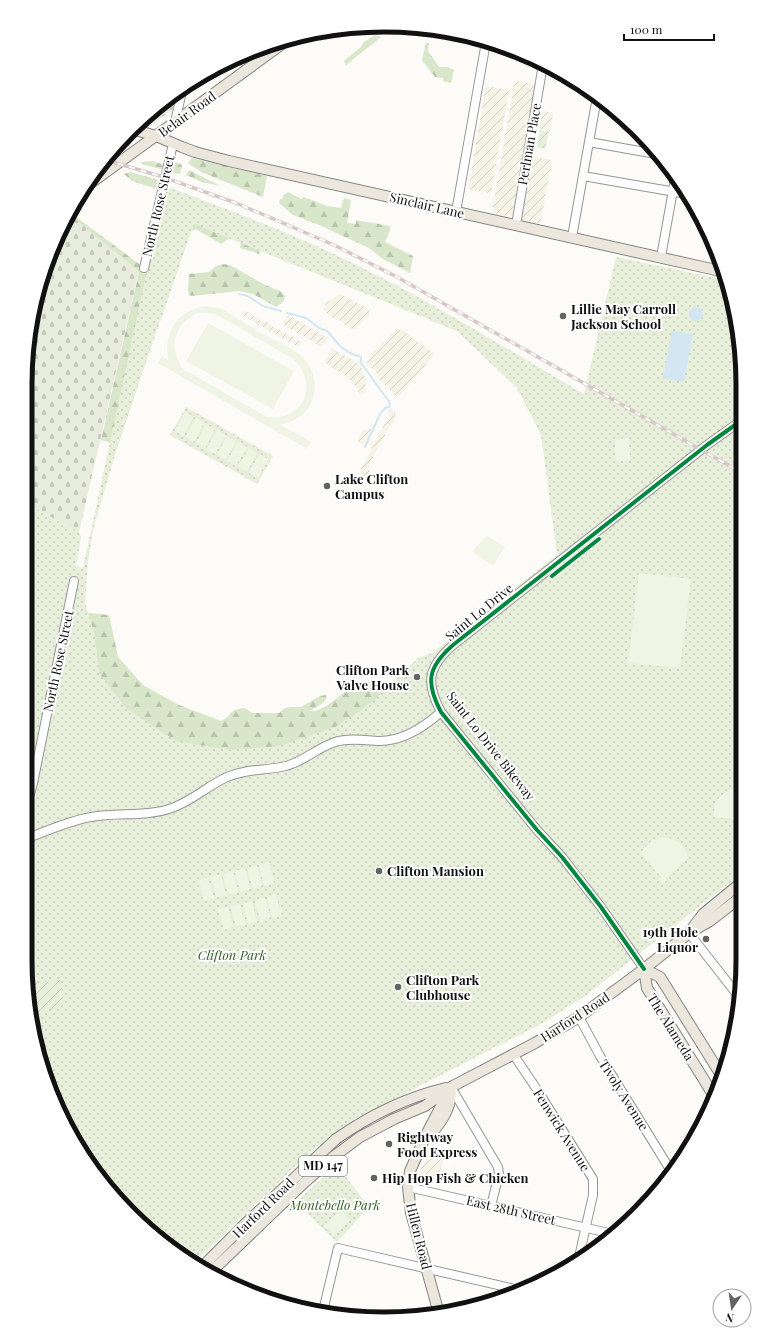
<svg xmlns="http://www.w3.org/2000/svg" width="768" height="1344" viewBox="0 0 768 1344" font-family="'Playfair Display',serif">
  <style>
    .farmland { fill: url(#farmland-furrows) }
    .forest { fill: url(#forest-firs) }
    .cemetery { fill: url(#cemetery-stones) }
    .park { fill: url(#park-dots); fill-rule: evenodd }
    .garden { fill: url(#garden-furrows) }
    .pitch { fill: #eff4e4; fill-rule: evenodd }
    .water { fill: #d2e7f2 }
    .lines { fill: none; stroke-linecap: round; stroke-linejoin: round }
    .stream { stroke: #d2e7f2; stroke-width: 2 }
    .minor-casing { stroke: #979695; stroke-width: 10 }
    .major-casing { stroke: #848482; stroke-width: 12 }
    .minor { stroke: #fffefe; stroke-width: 8 }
    .major { stroke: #ebe7dd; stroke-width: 10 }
    .rail-casing { stroke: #d7c8c8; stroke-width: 3.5 }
    .rail { stroke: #fff; stroke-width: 2; stroke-dasharray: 6; stroke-linecap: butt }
    .cycleway-casing { stroke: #fff; stroke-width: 6 }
    .cycleway { stroke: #00873e; stroke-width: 4 }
    .poi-dot { fill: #636362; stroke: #fff; stroke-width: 1.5 }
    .labels { text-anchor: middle; stroke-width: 4; stroke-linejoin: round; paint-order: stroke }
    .shield { fill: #fff; stroke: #585858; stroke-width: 1 }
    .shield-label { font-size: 12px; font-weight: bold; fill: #111 }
    .street-label { font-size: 13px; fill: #111; stroke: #fff }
    .poi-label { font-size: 13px; font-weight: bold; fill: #111; stroke: #fff; text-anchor: start }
    .park-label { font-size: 13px; font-style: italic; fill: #356128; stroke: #fff }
    .rim { fill: none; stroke: #111; stroke-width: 5 }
  </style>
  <defs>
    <pattern id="farmland-furrows" width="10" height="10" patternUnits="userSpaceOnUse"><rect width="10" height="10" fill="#f6f4e6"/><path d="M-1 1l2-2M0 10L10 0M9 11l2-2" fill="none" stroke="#d2d0c4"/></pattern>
    <pattern id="forest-firs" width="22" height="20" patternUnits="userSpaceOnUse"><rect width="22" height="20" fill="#d8e6c9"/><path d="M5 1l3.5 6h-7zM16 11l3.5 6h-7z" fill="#b8c4ac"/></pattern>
    <pattern id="cemetery-stones" width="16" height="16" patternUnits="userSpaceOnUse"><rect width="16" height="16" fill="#e8ecdd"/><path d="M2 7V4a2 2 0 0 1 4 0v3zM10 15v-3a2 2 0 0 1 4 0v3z" fill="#c6c9bd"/></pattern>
    <pattern id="park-dots" width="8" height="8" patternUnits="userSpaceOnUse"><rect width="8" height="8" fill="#e7efda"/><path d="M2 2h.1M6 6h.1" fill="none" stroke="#c5ccba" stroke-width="1.8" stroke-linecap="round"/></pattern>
    <pattern id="garden-furrows" width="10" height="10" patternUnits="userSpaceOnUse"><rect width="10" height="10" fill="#e7efda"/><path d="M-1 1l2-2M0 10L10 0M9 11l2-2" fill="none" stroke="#c5ccba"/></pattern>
  </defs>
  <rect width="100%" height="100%" fill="#fcfbf8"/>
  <!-- farmland -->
  <path class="farmland" d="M516,81L535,84V86L513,217L492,213L514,84Z
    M486,86L509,90L491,193L468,189Z
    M542,111L553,113L550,131L539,129Z
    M533,156L552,160L541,221L539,223L523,220L522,218Z
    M340,294L369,309V315L356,329L350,328L339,320L331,317L333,316L327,314L323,309L326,303Z
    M245,311L301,342L300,345L298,347L240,314Z
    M288,315L328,338L322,347L282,324Z
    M397,329L402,330L432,352L433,354L432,357L400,395L397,396L394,394L384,384L378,377V374L367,363L371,354Z
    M332,348L361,365L366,382L365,388L367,392L360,395L356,387L347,377L324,362Z
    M392,409L395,411V420L390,426L375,453L369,466L370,472L368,475L363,476L360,472L362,467L385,423L389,419V410Z
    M371,429L372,430L366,446L357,441L363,430Z
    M429,1156L443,1160L438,1184L418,1179V1176L421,1168Z"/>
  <!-- forest -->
  <path class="forest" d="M375,35L381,37L346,65L344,61L361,47L364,42Z
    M426,43H429L428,51L439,67H448L454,70L451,83L443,81V78L435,77L422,60Z
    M126,135L136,137L111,154Z
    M192,158L267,176L263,197L201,172L188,163Z
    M153,161L164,165L165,170L141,164L142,162Z
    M173,161L182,165L180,174L168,172Z
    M189,170L221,186L202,182L186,175Z
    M130,172L159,180L157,189L132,181L124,174Z
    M165,186L263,247L259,254L240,248L241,239L233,236L221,244L196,229L189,232L118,445L101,440L139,272L69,217L71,213L147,270Z
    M288,192L301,199L304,197L327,206L341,208L344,198L351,200L347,223L356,224V220L390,226V230L385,242L413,256L410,273L383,259L369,248L319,225L293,215L279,203L280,199H282L284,195Z
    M222,264L230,265L265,285L282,292L285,296L283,302L276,307L253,294L239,291L192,296L189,295L188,289L189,274L209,272L216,266Z
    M79,612L109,615L118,657L143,685L179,705L221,721C232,717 227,709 245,708L252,713H279L285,708L291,707H301L320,696L326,695V699L323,703L310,711H316L328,705L342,694L368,681L377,680L388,683L404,693L328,732L212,777L109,713Z"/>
  <!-- cemetery -->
  <path class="cemetery" d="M176,92L173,109L150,126L139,123Z
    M70,215L139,271L79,532L26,504V360L44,268Z"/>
  <!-- park -->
  <path class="park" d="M165,186C232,211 297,235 361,267C437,305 510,351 584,394L616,257L726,280L742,360V873L588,994L543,1023L355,1119L334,1133L306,1156L194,1263L184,1258L99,1178L44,1075L25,960L26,504L79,532L81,537L76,566L83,568ZM194,224L457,331L517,388L541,435L557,555L432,653L418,658L371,703L335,727L279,746L232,750L176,741L126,708L99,673L95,636L85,602L88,561L94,526L123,428Z
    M186,407L273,456L257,484L170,435Z
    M337,1165L369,1207L337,1242L296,1202Z"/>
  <!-- garden -->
  <path class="garden" d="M540,130L549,132L545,149L537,147Z
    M60,980L65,1005L37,1012L44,1046L39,1047L29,984Z"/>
  <!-- pitch -->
  <path class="pitch" d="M206,306C211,307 216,307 221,309C235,316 249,326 263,334C276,341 293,348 304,359C319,375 318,400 303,414C296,420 289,422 281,425L311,442L307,449L158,363L162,356L168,360C164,332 177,310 206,306ZM198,313H208L216,314L293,359C320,384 304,421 267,417L183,369C168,347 173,325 198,313Z
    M208,323L294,371L273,409L186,361Z
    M185,412L194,417L183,436L175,431Z
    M196,418L204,423L194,442L185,437Z
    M206,424L215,429L205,448L196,443Z
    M217,430L226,435L215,454L206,449Z
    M227,436L236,441L226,460L217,455Z
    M629,438L630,460L616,461L615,439Z
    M238,442L247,447L236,466L227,461Z
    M249,448L257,453L247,472L238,467Z
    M259,454L268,459L258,478L249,473Z
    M487,536L505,547L493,566L472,551Z
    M639,573L691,579L680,668L628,663Z
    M735,789L742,791V822H740L739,820L716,817L714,816C713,801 721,792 735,789Z
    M663,837C675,838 686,845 688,858L666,878V881L663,883L660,881L661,877L640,853L651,841Z
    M269,863L274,883L264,886L259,865Z
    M257,865L262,886L253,889L247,868Z
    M245,868L250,889L240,892L235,871Z
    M233,871L238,892L228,895L223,874Z
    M221,874L226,895L216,897L211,877Z
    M208,877L214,898L204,901L199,880Z
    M276,895L282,916L272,918L267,897Z
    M265,898L270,918L260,921L255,900Z
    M252,901L257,922L248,924L243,903Z
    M240,904L245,925L236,927L231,906Z
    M228,907L233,927L224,930L218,909Z
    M341,1210L350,1220L334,1236L324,1226Z"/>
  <!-- water -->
  <path class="water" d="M689 314a7 7 0 1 1 14 0a7 7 0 1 1-14 0Z
    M672,331L693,334L684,382L663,378Z"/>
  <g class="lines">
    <!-- stream -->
    <path class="stream" d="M239,294L248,296L263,306L281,311
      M287,313L306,318L319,328L327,331L340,346L350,353L361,357V363L390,403L389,407L385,408L381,413
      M365,447L380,414"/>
    <!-- minor casing -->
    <g class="minor-casing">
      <path id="minor" d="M175,122L183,87
        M589,142L656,154
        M583,176L687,194
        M456,212L486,42
        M516,225L543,64
        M572,237L597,97
        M661,257L675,179
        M144,268L173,144
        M25,812L33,783L74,581
        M25,839C47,831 68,821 91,817C117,812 144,817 169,809C190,803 207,786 227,777C247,768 266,771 286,766C304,761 317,748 335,742C348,738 363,740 377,741C401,742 423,728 441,712
        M689,933L739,997
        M644,969L601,907L562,857L537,830L441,712C425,682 428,667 453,645L707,445L742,420
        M579,1017L600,1056L671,1171
        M513,1054L538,1091L593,1179V1195L579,1257
        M451,1087L498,1167L499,1174L491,1206
        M408,1187L613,1234
        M323,1311L338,1248L519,1290"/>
    </g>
    <!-- major casing -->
    <g class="major-casing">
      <path id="major" d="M132,129L156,136L182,147L195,152L229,161L725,272
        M84,188L289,39
        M691,930L703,914L742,882
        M644,969L647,988L714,1096
        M644,969L660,977L723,1078
        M433,1132C443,1119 450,1109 451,1093
        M202,1267L244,1225L336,1139C369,1116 407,1097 446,1088
        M212,1271L305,1182L333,1157L360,1137L394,1119L425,1106L451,1087L535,1043L579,1017L644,969L689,933L710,921L742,896
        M438,1310L411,1213L408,1187L410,1171L428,1131L450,1089"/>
    </g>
    <!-- minor -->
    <use href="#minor" class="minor"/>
    <!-- major -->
    <use href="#major" class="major"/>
    <!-- rail casing -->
    <g class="rail-casing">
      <path id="rail" d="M106,160L160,176L236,203L334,245L397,277L742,473"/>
    </g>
    <!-- rail -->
    <use href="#rail" class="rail"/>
    <!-- cycleway casing -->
    <g class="cycleway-casing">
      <path id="cycleway" d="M552,576L599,539
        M644,969L601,907L562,857L537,830L441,712C425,682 428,667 453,645L707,445L742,420"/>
    </g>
    <!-- cycleway -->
    <use href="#cycleway" class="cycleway"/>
  </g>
  <!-- markers -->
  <g class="poi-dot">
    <circle cx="563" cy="316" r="4"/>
    <circle cx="327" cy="486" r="4"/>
    <circle cx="417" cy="677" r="4"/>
    <circle cx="379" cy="871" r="4"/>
    <circle cx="706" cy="939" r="4"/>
    <circle cx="398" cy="987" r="4"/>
    <circle cx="389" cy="1144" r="4"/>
    <circle cx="374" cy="1178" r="4"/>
  </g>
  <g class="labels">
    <!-- shield labels -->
    <rect class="shield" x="299" y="1156" width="48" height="20" rx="3"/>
    <g class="shield-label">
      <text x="323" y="1170">MD 147</text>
    </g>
    <!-- street labels -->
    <g class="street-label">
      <text transform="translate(187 114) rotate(-36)" y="5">Belair Road</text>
      <text transform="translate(529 144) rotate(-80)" y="5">Perlman Place</text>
      <text transform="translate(427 205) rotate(13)" y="5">Sinclair Lane</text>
      <text transform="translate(158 206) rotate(-77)" y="5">North Rose Street</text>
      <text transform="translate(479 612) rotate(-39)" y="5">Saint Lo Drive</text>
      <text transform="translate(58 661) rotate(-78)" y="5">North Rose Street</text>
      <text transform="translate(491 746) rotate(52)" y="5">Saint Lo Drive Bikeway</text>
      <text transform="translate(575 1017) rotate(-33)" y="5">Harford Road</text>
      <text transform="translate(671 1027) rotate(58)" y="5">The Alameda</text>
      <text transform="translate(624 1095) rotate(58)" y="5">Tivoly Avenue</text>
      <text transform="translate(562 1130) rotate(58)" y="5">Fenwick Avenue</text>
      <text transform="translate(263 1208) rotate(-44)" y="5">Harford Road</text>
      <text transform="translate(511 1210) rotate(13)" y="5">East 28th Street</text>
      <text transform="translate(419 1236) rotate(76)" y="5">Hillen Road</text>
    </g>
    <!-- poi labels -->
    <g class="poi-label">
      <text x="571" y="314">Lillie May Carroll<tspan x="571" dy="15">Jackson School</tspan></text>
      <text x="335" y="484">Lake Clifton<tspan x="335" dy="15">Campus</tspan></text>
      <text x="409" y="675" text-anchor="end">Clifton Park<tspan x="409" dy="15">Valve House</tspan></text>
      <text x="387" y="876">Clifton Mansion</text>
      <text x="698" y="937" text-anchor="end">19th Hole<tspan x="698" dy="15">Liquor</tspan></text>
      <text x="406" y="985">Clifton Park<tspan x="406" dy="15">Clubhouse</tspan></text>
      <text x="397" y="1142">Rightway<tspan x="397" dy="15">Food Express</tspan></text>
      <text x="382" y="1183">Hip Hop Fish &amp; Chicken</text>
    </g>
    <!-- park labels -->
    <g class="park-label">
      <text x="232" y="960">Clifton Park</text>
      <text x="335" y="1210">Montebello Park</text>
    </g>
  </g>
  <!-- crop -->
  <path d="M0 0H768V1344H0ZM384 32H384A352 352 0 0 1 736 384V960A352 352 0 0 1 384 1312H384A352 352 0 0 1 32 960V384A352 352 0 0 1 384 32Z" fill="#fff" fill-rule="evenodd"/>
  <path class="rim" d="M384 32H384A352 352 0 0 1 736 384V960A352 352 0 0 1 384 1312H384A352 352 0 0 1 32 960V384A352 352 0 0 1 384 32Z"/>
  <!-- north arrow -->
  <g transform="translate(732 1308) rotate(193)"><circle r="19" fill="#ffffff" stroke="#a0a0a0"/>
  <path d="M0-3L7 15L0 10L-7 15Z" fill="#636362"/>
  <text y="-6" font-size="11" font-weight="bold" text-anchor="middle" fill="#111111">N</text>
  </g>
  <!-- scale -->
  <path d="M624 34v6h90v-6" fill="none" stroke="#111111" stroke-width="2"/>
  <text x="630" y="34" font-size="12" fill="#111111" stroke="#ffffff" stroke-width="3" paint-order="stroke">100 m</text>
</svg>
